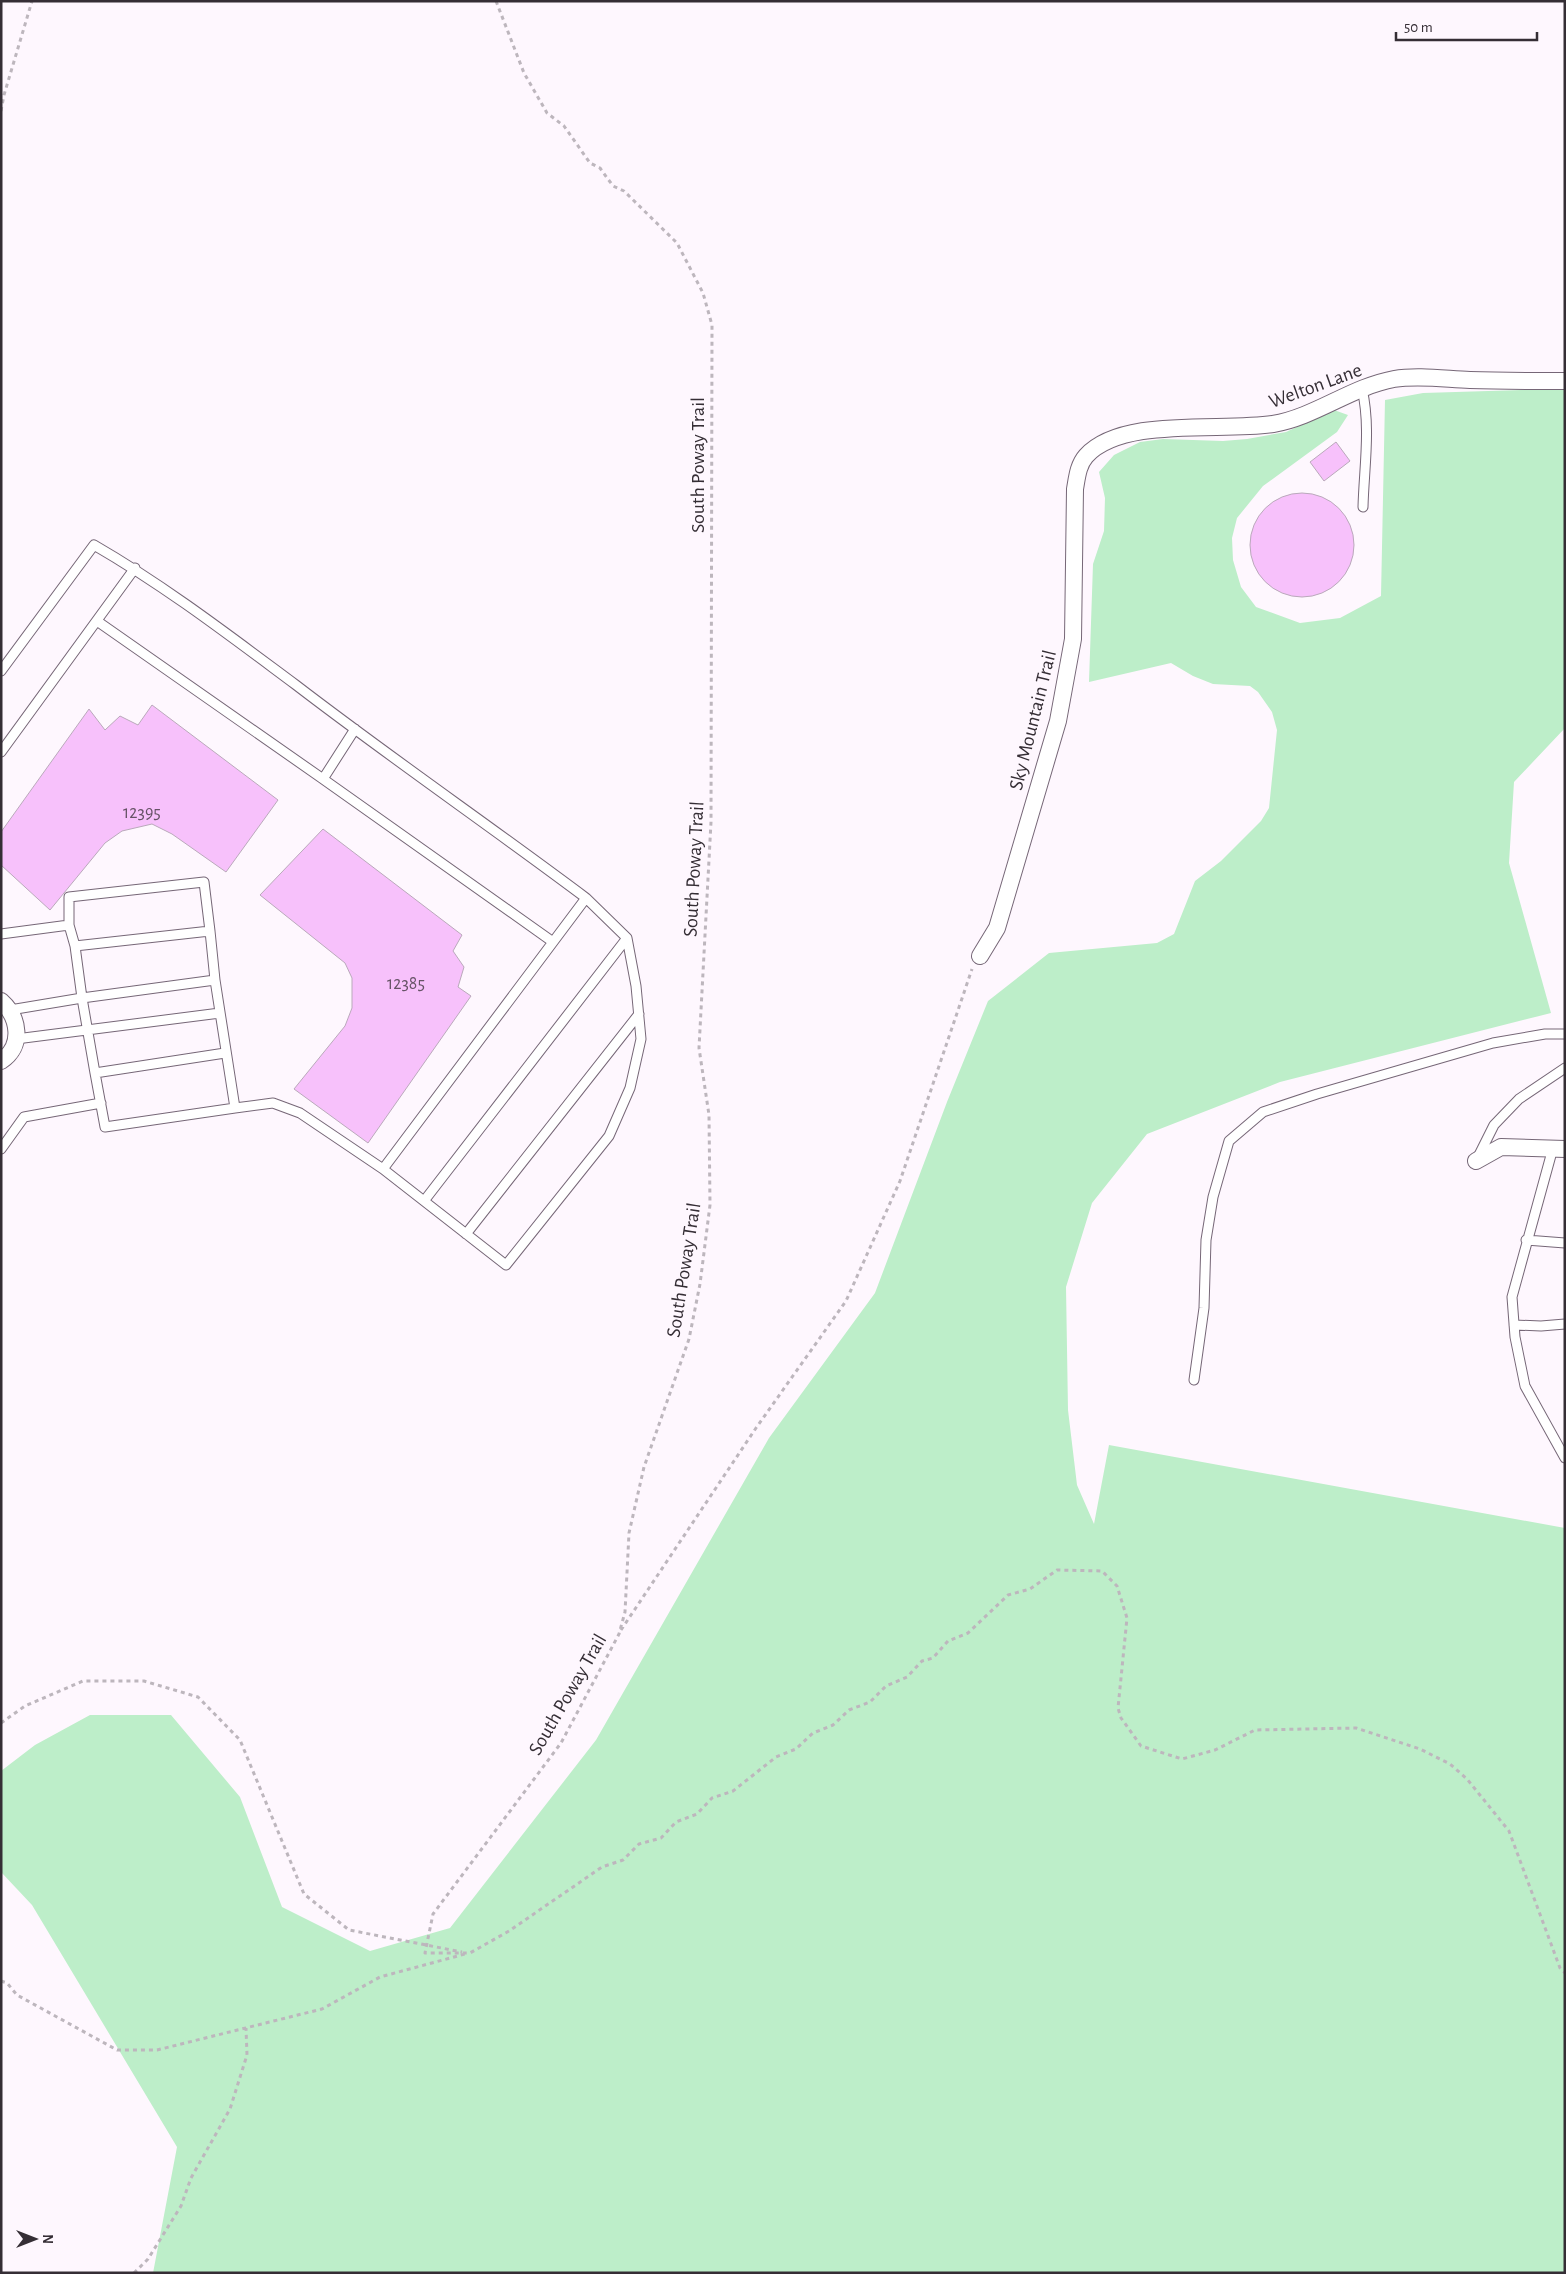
<svg xmlns="http://www.w3.org/2000/svg" width="1566" height="2274" viewBox="0 0 1566 2274" font-family="'Alegreya Sans',sans-serif">
  <style>
    .green { fill: #bdeec9 }
    .building { fill: #f7c1fb; stroke: #baa9bb }
    .lines { fill: none; stroke-linecap: round; stroke-linejoin: round }
    .service-casing { stroke: #766777; stroke-width: 11 }
    .minor-casing { stroke: #766777; stroke-width: 18 }
    .path { stroke: #bdb6bd; stroke-width: 3; stroke-dasharray: 4 4; stroke-linecap: butt }
    .service { stroke: #fff; stroke-width: 9 }
    .minor { stroke: #fff; stroke-width: 16 }
    .labels { text-anchor: middle; stroke-width: 5; stroke-linejoin: round; paint-order: stroke }
    .number-label { font-size: 18px; fill: #665366 }
    .street-label { font-size: 20px; fill: #352e35; stroke: #fef7fe }
  </style>
  <rect width="100%" height="100%" fill="#fef7fe"/>
  <!-- green -->
  <path class="green" d="M1521,390H1565V728L1514,782L1509,863L1551,1013L1280,1082L1147,1134L1092,1203L1066,1287L1068,1410L1077,1485L1094,1524L1109,1445L1565,1528V2273H153L177,2147L32,1905L1,1872V1771L35,1745L90,1715H171L240,1797L282,1907L370,1951L450,1928L596,1740L769,1438L875,1293L947,1102L988,1001L1049,953L1157,943L1174,934L1195,881L1221,861L1261,821L1269,808L1277,730L1272,712L1258,692L1250,686L1213,684L1193,676L1171,663L1089,682L1093,564L1104,531L1105,498L1099,472L1114,455L1140,442L1163,439L1223,441L1247,439L1286,432L1334,410L1348,415L1337,432L1263,486L1237,518L1232,538L1233,560L1241,587L1256,607L1300,623L1340,618L1381,596L1385,400L1423,393Z"/>
  <!-- building -->
  <path class="building" d="M1336,442L1350,461L1324,481L1310,462Z
    M1250 545a52 52 0 1 1 104 0a52 52 0 1 1-104 0Z
    M152,705L278,800L226,872L172,834L152,824L122,831L105,843L50,910L1,865V832L89,709L105,730L120,716L138,725Z
    M323,829L462,935L453,951L464,967L458,987L471,996L368,1143L294,1089L345,1026L352,1008V978L345,963L260,895Z"/>
  <g class="lines">
    <!-- service casing -->
    <g class="service-casing">
      <path id="service" d="M1362,389C1371,427 1364,468 1363,507
        M97,621L323,779L355,729
        M1,671L94,545C165,586 230,636 296,685C391,758 490,826 586,898
        M1,752L135,568
        M323,779L553,942
        M204,882L210,931L75,946L69,925V897Z
        M1,934L69,925
        M75,946L82,998L215,980L210,931
        M10,1010L82,998L95,1073L225,1053
        M16,1039L220,1013
        M95,1073L105,1127L235,1108L215,980
        M235,1108L273,1103L300,1113L383,1169L586,898L627,938L636,986L641,1039L630,1088L609,1136L506,1265L383,1169
        M1553,1148L1512,1297L1515,1337L1525,1386L1565,1458
        M1,1149L24,1117L101,1103
        M1477,1159L1494,1125L1519,1099L1565,1068
        M424,1201L627,938
        M466,1234L639,1014
        M1526,1240L1565,1243
        M1514,1325L1541,1326L1565,1324
        M1194,1380L1204,1308L1206,1240L1213,1197L1229,1141L1263,1112L1317,1094L1493,1043L1545,1034H1565"/>
    </g>
    <!-- minor casing -->
    <g class="minor-casing">
      <path id="minor" d="M980,956L997,928L1058,721L1073,639L1075,489C1077,478 1078,465 1086,456C1122,416 1222,432 1273,424C1315,417 1351,387 1394,379C1418,375 1445,379 1470,380C1501,381 1533,381 1565,381
        M1,1001C19,1017 24,1046 1,1061
        M1476,1161L1501,1147L1565,1149"/>
    </g>
    <!-- path -->
    <path class="path" d="M496,1L524,73L547,113L564,126L590,163L600,168L613,186L624,191L677,243L703,293L712,325L711,822L699,1048L709,1115L710,1205L700,1284L689,1339L644,1467L629,1533L625,1612L619,1634L561,1743L433,1914L425,1953H470L509,1931L602,1867L623,1860L639,1844L661,1838L676,1822L697,1814L712,1798L733,1791L776,1757L796,1749L813,1733L833,1725L849,1710L870,1702L886,1686L907,1677L922,1661L933,1658L948,1641L968,1633L1008,1595L1030,1589L1057,1570L1102,1571L1117,1586L1127,1618L1118,1708L1121,1718L1141,1746L1182,1759L1215,1750L1255,1730L1356,1728L1420,1749L1450,1764L1467,1779L1509,1831L1560,1968L1565,1973
      M1,111L4,95L32,1
      M621,1630L756,1428L846,1301L900,1181L972,969
      M1,1723L25,1706L83,1681H144L198,1697L240,1740L304,1894L349,1930L462,1952
      M1,1981L7,1983L17,1995L117,2050H157L322,2009L380,1977L465,1954
      M134,2273L148,2259L181,2206L191,2178L230,2109L247,2055L246,2028"/>
    <!-- service -->
    <use href="#service" class="service"/>
    <!-- minor -->
    <use href="#minor" class="minor"/>
  </g>
  <g class="labels">
    <!-- number labels -->
    <g class="number-label">
      <text x="142" y="818">12395</text>
      <text x="406" y="989">12385</text>
    </g>
    <!-- street labels -->
    <g class="street-label">
      <text transform="translate(1315 385) rotate(-20)" y="7">Welton Lane</text>
      <text transform="translate(697 465) rotate(-90)" y="7">South Poway Trail</text>
      <text transform="translate(1032 720) rotate(-76)" y="7">Sky Mountain Trail</text>
      <text transform="translate(693 869) rotate(-87)" y="7">South Poway Trail</text>
      <text transform="translate(683 1270) rotate(-81)" y="7">South Poway Trail</text>
      <text transform="translate(567 1694) rotate(-60)" y="7">South Poway Trail</text>
    </g>
  </g>
  <!-- border -->
  <rect width="1566" height="2274" fill="none" stroke="#352e35" stroke-width="5"/>
  <!-- north arrow -->
  <g transform="translate(35 2239) rotate(90)" stroke="#fef7fe" stroke-width="4" paint-order="stroke">
  <path d="M0-4L9 19L0 12L-9 19Z" fill="#352e35"/>
  <text y="-8" font-size="14" font-weight="bold" text-anchor="middle" fill="#352e35">N</text>
  </g>
  <!-- scale -->
  <path d="M1396 32v8h141v-8" fill="none" stroke="#352e35" stroke-width="2.5"/>
  <text x="1404" y="32" font-size="15" fill="#352e35" stroke="#fef7fe" stroke-width="4" paint-order="stroke">50 m</text>
</svg>
